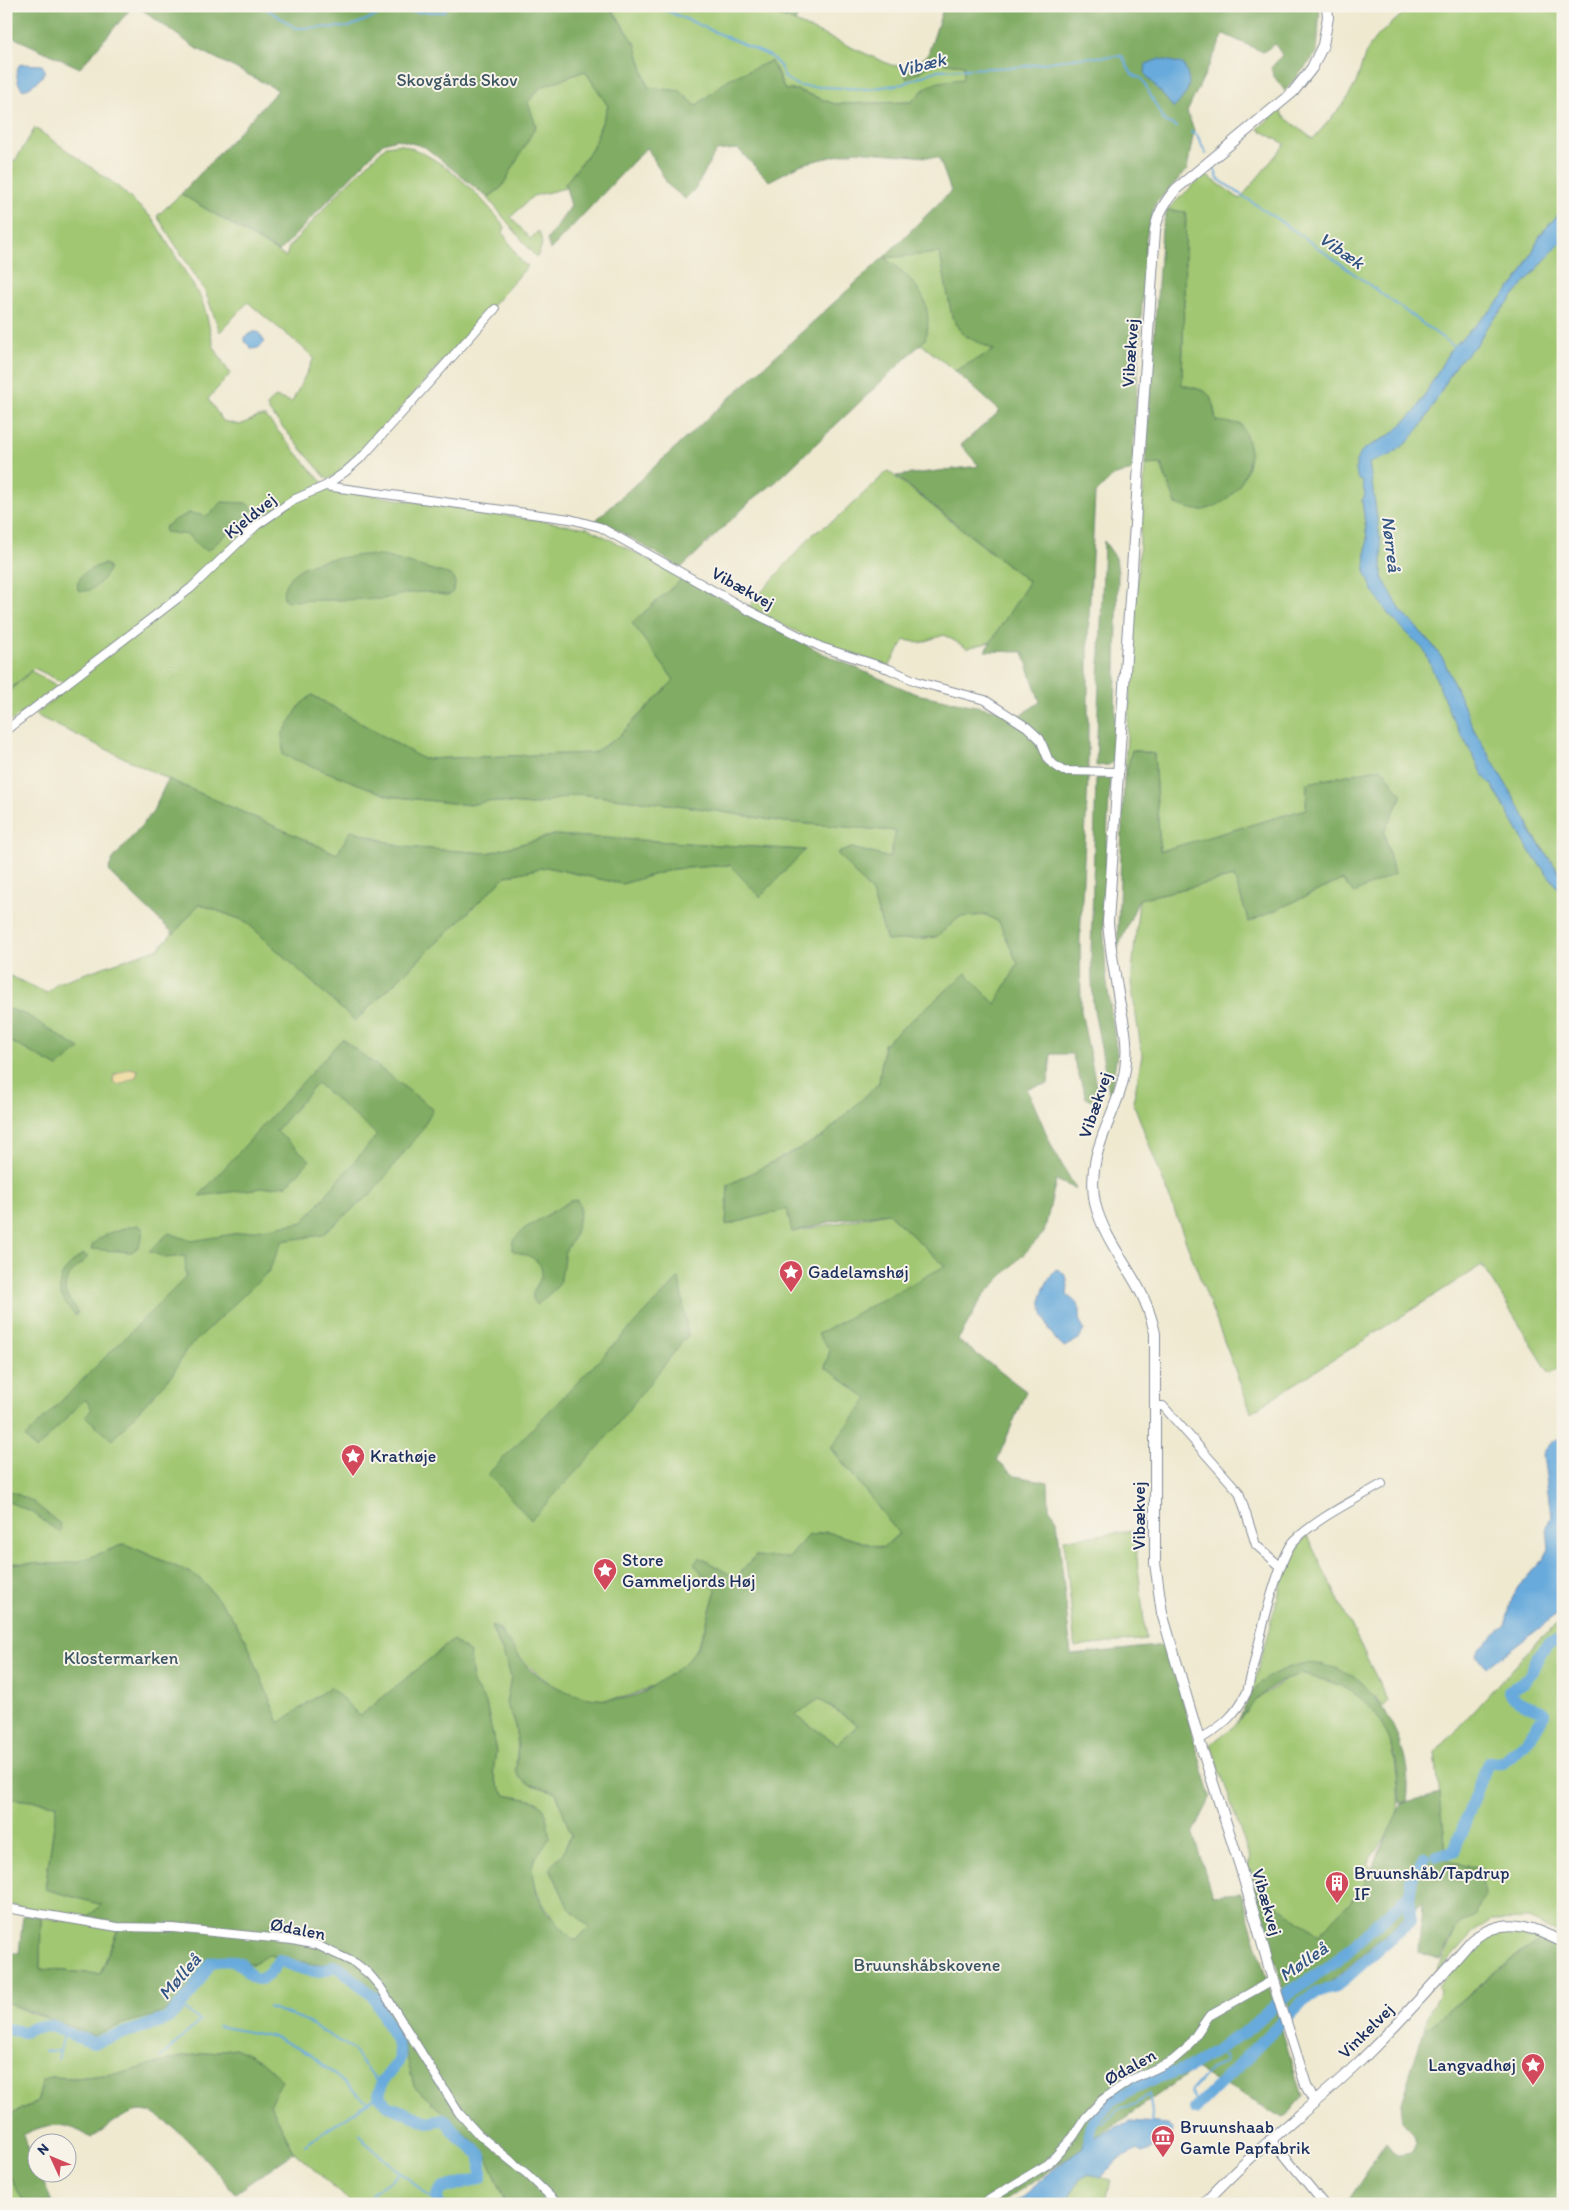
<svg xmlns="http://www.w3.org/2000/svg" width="1569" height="2210" viewBox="0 0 1569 2210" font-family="Itim,sans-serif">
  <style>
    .green { fill: #a1c772; stroke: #5e7b68 }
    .forest { fill: #80ac64; stroke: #4e6e61; fill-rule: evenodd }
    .sand { fill: #eeda9e; stroke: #84847e }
    .water { fill: #68aadc; stroke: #426c9d }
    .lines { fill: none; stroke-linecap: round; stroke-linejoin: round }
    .stream { stroke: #68aadc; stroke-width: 2 }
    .river { stroke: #68aadc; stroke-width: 12 }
    .minor-casing { stroke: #858c97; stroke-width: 10 }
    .tertiary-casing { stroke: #858c97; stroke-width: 12 }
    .minor { stroke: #fff; stroke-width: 8 }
    .tertiary { stroke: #fff; stroke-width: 10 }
    .labels { text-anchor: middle; stroke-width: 4; stroke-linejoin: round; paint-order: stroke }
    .park-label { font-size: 18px; fill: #3c5563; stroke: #f7f3e8 }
    .street-label { font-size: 18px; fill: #1b2f5e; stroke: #f7f3e8 }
    .poi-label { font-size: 18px; fill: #1b2f5e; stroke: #f7f3e8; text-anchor: start }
    .water-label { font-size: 19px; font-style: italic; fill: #325484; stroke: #f7f3e8 }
  </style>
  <rect width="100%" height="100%" fill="#f7f3e8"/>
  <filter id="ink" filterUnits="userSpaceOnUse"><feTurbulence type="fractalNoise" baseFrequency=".02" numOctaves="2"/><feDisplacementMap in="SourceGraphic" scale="10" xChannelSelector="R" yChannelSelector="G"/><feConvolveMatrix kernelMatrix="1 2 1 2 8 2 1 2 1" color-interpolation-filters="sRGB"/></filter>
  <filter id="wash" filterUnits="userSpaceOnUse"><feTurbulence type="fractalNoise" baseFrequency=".0096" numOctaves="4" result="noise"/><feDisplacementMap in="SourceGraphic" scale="20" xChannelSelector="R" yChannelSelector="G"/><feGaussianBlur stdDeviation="1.12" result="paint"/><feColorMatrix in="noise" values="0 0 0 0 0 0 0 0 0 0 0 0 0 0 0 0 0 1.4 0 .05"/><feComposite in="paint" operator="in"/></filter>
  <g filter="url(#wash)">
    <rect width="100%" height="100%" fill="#efe9d0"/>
    <!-- green -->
    <path class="green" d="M607,6H754L795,22L891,65L914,68L905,75L907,79L936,62L964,65L963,80L926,87L911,102L835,104L797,90H785L775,67L729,79L696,106L680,91L648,87L635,43L611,8Z
      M1412,6H1563V209L1541,234L1523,271L1514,284L1493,308L1450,350L1416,411L1393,433L1363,450L1362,480L1365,495L1362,501L1367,538L1365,570L1389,615L1425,651L1450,713L1485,778L1492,785L1530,852L1563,894V1366L1550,1374L1482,1265L1251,1412L1133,1102L1142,1055L1131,983L1139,899L1234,877L1249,922L1342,880L1394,874L1384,832L1402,795L1307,783L1306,809L1160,852L1154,754L1132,750L1124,781L1145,465L1161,464L1167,482L1216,421C1212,392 1209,391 1182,385L1186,212L1167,210L1205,174L1240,199L1285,144L1258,129L1280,109L1283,116L1313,139L1345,102L1356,83L1366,52L1375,38Z
      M585,71L608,106L592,149L565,184L566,188L533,196L511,217L530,239L538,231C544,241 542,247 537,257L535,256L488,198L502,187L528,102L541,87Z
      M35,128L115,184L153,219L201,298L206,313L214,347L230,374L208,399L223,421L240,425L258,417H266L319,479L330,489L588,528L683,578L632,623L674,680L617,738L593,753L423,759L312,695L389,796L470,805L487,801L532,805L579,794L685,806L784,822L896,831L890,858L852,848L838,853L872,893L887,941L936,937L959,917L986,915L999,922L1018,964L995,1005L966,974L884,1044L879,1083L822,1137L728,1185L726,1225L787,1209L793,1232L888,1213L945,1266L830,1350L825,1367L869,1399L831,1448L899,1533L883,1548L827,1532L807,1536L789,1559L755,1556L736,1578L694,1564L716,1590C709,1612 704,1642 688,1660C681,1668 670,1675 661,1681C596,1723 535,1688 499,1628L492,1629L507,1663L511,1677L507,1704L514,1720L518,1745L516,1763L529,1784L556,1792L571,1835L563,1853L550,1868L568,1907L589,1927L577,1940H574C555,1923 539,1905 534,1879C533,1873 531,1866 534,1860C537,1851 544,1844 550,1838L538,1802L505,1795L498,1786L493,1772L496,1752L486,1703L473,1684L470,1653L453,1640L360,1716L330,1687L279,1724L246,1640L230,1614L205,1584L195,1575L125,1544L77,1562L59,1564L6,1563V1039L58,1067L27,1015L6,1008V974L47,993L57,983L159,948L199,904L245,921L355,1021L506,876L546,867L622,884L673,869L730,865L804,850L554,835L488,853L402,847L352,830L337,854L168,779L35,715L70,686L34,668L6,693V158L15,161Z
      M400,144C443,157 478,192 505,227L503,233L522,263L528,266L353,461L334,477L327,479L269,411L267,406L275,397L292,402L314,358C294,338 269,322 248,302L220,332L205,291L157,216L181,194L286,257L289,247L344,187L386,146Z
      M1563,239V878L1530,830L1528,822L1474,730L1444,661L1431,643L1401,611L1382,577V553L1369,462L1391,455L1424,422L1456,364L1477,344L1486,328Z
      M940,253L952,317L964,335L994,350L955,371L921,344L928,328L884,257Z
      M888,471L1029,582L991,642L967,648L944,635L920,643L905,640L889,666L821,644L748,607L813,534L836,519Z
      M31,671L58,686L6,725V694Z
      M1134,1531L1146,1639L1075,1647L1064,1539Z
      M1307,1536L1388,1701L1383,1708L1376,1697L1322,1664L1259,1684L1250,1697L1288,1561L1295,1548Z
      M1563,1621V1934L1528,1919L1491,1920L1475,1931L1436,1974L1457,1926L1475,1917L1481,1868L1447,1861L1435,1753L1539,1639Z
      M1300,1674C1321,1679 1343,1684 1361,1697C1389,1718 1397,1759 1398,1791C1398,1797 1399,1805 1398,1811C1394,1829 1377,1848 1367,1864L1372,1869L1361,1890L1319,1935L1256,1889L1252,1890L1247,1871L1250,1859L1211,1744L1234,1726L1256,1700L1287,1679Z
      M819,1699L858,1725L837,1744L795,1715Z
      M6,1798L57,1804L45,1889L103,1905L83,1920L6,1904Z
      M41,1917L118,1929L100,1974L40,1969Z
      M1519,1929L1544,1938L1509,1961L1424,2030L1426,2017L1440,1992L1438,1985L1473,1945L1491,1932Z
      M268,1955L319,1965L333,1962L354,1975L379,1997L403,2041L414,2086L485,2152L507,2204H353L294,2152L270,2104L235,2048L177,2058L122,2073L76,2078L51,2077L43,2081L37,2102L6,2117V2002L33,2014L64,2023L131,2021L164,2012L185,1993L201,1970L215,1958H238L252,1964Z
      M6,2169L25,2204H6Z
      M1089,2174L1111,2180L1105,2204H1064L1080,2179Z"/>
    <!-- forest -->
    <path class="forest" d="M6,6H133L80,68L6,34Z
      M137,6H607L610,8L635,43L648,87L680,91L696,106L729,79L771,61L785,90H797L835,104L911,102C933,81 933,82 963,79L964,65L937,62L907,79L905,75L928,54L944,6H1200L1221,14L1227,6H1320L1317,53L1285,91L1273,75L1271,68L1282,55L1275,44L1263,52L1224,34L1187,112L1194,130L1187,170L1155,204L1146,237L1132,470L1113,476L1095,494L1088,639V780L1080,940L1081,1011L1100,1105L1086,1098L1072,1054H1051L1048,1084L1027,1088L1053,1149L1076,1189L1056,1180L1044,1233L983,1296L958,1340L1026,1391L997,1461L1015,1476L1048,1482L1049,1508L1057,1519L1071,1655L1166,1645L1211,1797L1193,1834L1212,1895L1241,1893L1302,2097L1284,2118L1195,2069L1001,2204H507L485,2152L414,2086L403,2041L379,1997L354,1975L333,1963L319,1965L268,1955L252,1964C197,1942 202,1986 165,2011C157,2017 142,2018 132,2021C119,2025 106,2031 93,2036C64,2023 35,2014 6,2002V1953H19L23,1915L41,1917L40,1969L100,1974L118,1930L83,1920L102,1905L45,1889L57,1804L6,1798V1563L59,1564L77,1562L125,1544L195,1575L205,1584L230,1614L246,1640L279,1723L330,1687L360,1716L453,1640L470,1653L473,1684L486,1703L496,1752L493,1772L498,1786L505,1795C544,1803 544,1797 550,1838L533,1861L532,1868L537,1894L547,1913L574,1940H577L589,1927L568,1907L550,1867L563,1853L571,1835L556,1792L529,1784L520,1778L516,1771L518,1745L514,1720L506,1704L511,1677L507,1663L491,1625C502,1627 520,1662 533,1672C563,1696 608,1709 644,1692C651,1688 657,1683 663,1679C676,1670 689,1661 697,1648C706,1631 710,1608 716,1590L694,1564L700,1557L736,1578L755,1556L789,1558L807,1536L827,1532L883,1548L899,1534L831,1447L868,1399L825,1367L830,1350L818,1334L945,1266L888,1213L837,1220L792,1232L787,1209L726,1225L728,1185L822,1137L879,1083L884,1044L966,973L995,1004L1018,964L999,922L986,915L960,917L936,937L887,941L872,893L837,853L852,848L890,858L896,831L784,822L685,806L579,794L532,805L487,801L470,805L389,796L283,755L282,735L300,705L312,695L423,759L593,753L617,738L674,680L632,623L683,578L822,653L916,694L1021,715L1040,702L1023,652L985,651L1029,582L896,476L979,466L961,445L1000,411L955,371L994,350L964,335L952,317L940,253L885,258C914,279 936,301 925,340L777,481L752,500L681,568L614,528L596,520L884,257L951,191L939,158L856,151L802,164L769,181L738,149L716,151L696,188L685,199L668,185L647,147L550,250L547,240L571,206L565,184L592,149L608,106L585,71L541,87L528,102L536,126L502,187L488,198L425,147L397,139L383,143L279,252L181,194L278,90L194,47ZM819,1699L858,1725L837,1744L795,1715Z
      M754,6H802L795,22Z
      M1167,210L1186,212L1182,385C1211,392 1211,390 1216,421L1241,424C1245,433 1250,444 1250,454C1248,481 1229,505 1203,510C1195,512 1183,506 1176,504L1161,464L1145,465L1162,229Z
      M222,502L246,503L252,507L253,510L209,550L201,548L188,535L165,532L164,528L173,521L189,513L208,516Z
      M1104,541L1116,558L1118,573L1114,762L1108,765L1096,766Z
      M363,555L383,556L451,575C457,582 456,588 450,595C441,596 434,592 426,592C412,592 397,595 383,599L285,601C282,594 283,589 287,582C302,558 338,559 363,555Z
      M103,564L107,565L109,569C103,580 93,595 78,590C74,575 92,568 103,564Z
      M1132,750L1154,754L1160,851L1306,809L1307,783L1382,768L1402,795L1384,832L1394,874L1354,893L1342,880L1249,922L1234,877L1139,899L1117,950L1124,781Z
      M1096,778H1110L1103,917L1106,976L1117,1054L1111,1092H1109L1093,1004L1091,953Z
      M168,779L337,854L351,830L402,847L488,853L554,835L805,850L760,897L730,865L673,869L622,884L546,867L506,876L355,1021L245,921L199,904L174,934L110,873L109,868L113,859L152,813Z
      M6,1008L27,1015L80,1049L58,1067L6,1039Z
      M342,1039L433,1109L421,1131L373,1192L322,1235L282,1241L269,1271L186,1350L172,1375L112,1440L85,1416L92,1409L85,1399L36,1450L25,1437L186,1277L185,1256L166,1258L149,1251L169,1233L192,1241L303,1222L377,1135L317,1083L276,1131L310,1160L287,1185L199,1196Z
      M577,1200L580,1205V1212L574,1237L565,1251L561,1279L557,1287L537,1305C521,1291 557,1276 534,1259C528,1254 519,1254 512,1250L513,1240L524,1229L570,1201Z
      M138,1225L143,1229C142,1239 141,1248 131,1252L91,1249C94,1235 125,1227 138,1225Z
      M83,1254L88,1257C78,1267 59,1280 67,1296C70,1302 75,1306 78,1312L76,1316C51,1290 55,1275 83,1254Z
      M679,1278L688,1335L598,1448L531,1520L488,1474Z
      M6,1489L32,1501L60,1524L61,1531H57L32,1512L6,1501Z
      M1306,1663C1323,1664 1340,1668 1354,1676C1358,1678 1362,1683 1365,1686C1393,1715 1413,1761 1407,1802L1400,1803C1398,1782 1398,1759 1389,1739C1375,1705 1353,1686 1317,1678C1311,1677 1304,1674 1298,1675C1273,1681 1253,1702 1238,1721C1244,1709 1249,1697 1257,1686C1266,1675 1293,1665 1306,1663Z
      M1440,1794L1447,1861L1481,1868L1484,1894L1475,1917L1457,1926L1440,1960L1419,1952L1422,1902L1292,2017L1252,1890L1256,1889L1319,1935L1361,1890L1402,1804Z
      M1544,1938L1563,1946V2204H1346L1386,2143L1396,2155H1404L1412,2151L1416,2142L1414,2134L1403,2122L1401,2103L1424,2030L1510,1961Z
      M235,2048L261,2061L282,2080L270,2104L294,2152L235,2193C216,2172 169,2111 141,2111C124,2112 105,2129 91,2138C66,2121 49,2122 23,2135L52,2202L25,2204L6,2169V2117L37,2102L43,2081L51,2077L76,2078L122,2073L177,2058Z"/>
    <!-- sand -->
    <path class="sand" d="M130,1068L138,1070L136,1077L119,1085L113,1082L114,1075Z"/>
    <!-- water -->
    <path class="water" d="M1160,59L1183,64C1194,85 1188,92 1174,108L1145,74L1146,64Z
      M23,64L42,65L45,70C42,80 32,86 23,90C17,84 15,73 19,65Z
      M1563,209V239L1486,328L1477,344L1456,364L1424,422L1409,441L1391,455L1369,463L1382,553V577L1401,611L1431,643L1444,661L1474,730L1528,822L1530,831L1563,878V894L1530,852L1492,785L1485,778L1450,713L1425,651L1389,615L1372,589L1365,570L1367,538L1362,501L1365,495L1362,481L1358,480L1356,471V461L1363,450L1393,433L1416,411L1450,350L1493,308L1514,284L1523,271L1541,234Z
      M253,332H258L265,342L258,348L252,349L245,342V337Z
      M1056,1269C1068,1272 1069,1285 1067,1295C1076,1302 1083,1307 1079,1319L1084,1330L1079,1339L1064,1347C1052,1341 1039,1310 1041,1298C1043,1289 1050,1275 1056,1269Z
      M1563,1437V1611L1486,1668L1477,1654L1480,1648L1505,1626L1512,1599L1518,1587L1544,1558L1549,1549L1547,1527L1551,1515L1543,1454C1548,1445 1553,1440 1563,1437Z
      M1130,2121L1169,2124L1173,2129L1172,2136L1158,2146L1143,2153L1138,2150L1117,2160L1101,2178L1089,2174L1080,2179L1064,2204H1011L1026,2196L1040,2180L1083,2147L1084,2139H1091Z"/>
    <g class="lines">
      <!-- stream -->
      <path class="stream" d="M262,6L296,28L349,27L393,9L414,12H444L447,6
        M656,6L770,56L780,66L785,78L799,86L868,89L903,84L938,70L1020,67L1074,58L1122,56L1132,74L1142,79L1164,121L1177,127
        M1191,132L1197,135L1206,154
        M1213,165L1218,179L1302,236L1455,347
        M268,2007L302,2019L351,2048L381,2087
        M218,2026L275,2037L311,2055L368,2103
        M45,2051H60
        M160,2058L200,2021L180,2005
        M58,2059L65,2031
        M1197,2105L1190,2092L1211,2069L1225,2063L1224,2056L1215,2054L1212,2051
        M1096,2119L1103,2122L1121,2108L1137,2104L1149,2094L1152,2113L1151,2124
        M359,2134L365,2142L432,2199
        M305,2145L379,2095
        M371,2195C379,2184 393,2184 399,2172
        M430,2204L437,2195"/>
      <!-- river -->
      <path class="river" d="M1436,1856L1454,1851L1488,1762L1504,1761C1518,1748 1539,1732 1544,1712C1533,1705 1516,1706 1509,1691L1524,1682L1531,1673L1539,1655L1548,1644L1563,1639
        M6,2029L24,2032L36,2027L54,2026L72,2035L93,2043L167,2019L189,1996L211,1962C222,1960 232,1959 242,1965C246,1968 248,1974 252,1977C265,1984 273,1969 279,1960C296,1966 317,1978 333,1966L341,1969L374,1997L398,2045L400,2055L398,2062L382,2082L379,2095L388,2106L428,2122L444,2119L461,2139L481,2155V2178L441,2189L437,2195L438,2204
        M1179,2071L1190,2067L1245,2032L1293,1990L1336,1962L1409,1895
        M1195,2109L1301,2003L1317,1992L1334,1988L1346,1978L1410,1921V1880L1424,1858
        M1093,2156C1091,2148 1088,2137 1090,2129C1098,2101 1147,2080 1172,2073"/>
    </g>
  </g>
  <g filter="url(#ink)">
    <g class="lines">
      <!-- minor casing -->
      <g class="minor-casing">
        <path id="minor" d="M325,486L570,519L600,527L746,609L821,647L889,669L918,682L985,700L1027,727L1040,739L1049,761L1063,771L1118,772
          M6,730L191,588L257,525L295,499L325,486L345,472L364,455L495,309
          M1156,1406H1163L1239,1492L1256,1545L1280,1566
          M1199,1740C1221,1727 1236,1715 1247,1692C1255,1661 1276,1558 1295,1540C1319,1517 1353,1501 1382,1484
          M6,1908L117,1927L173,1928L292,1940L317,1945L355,1963L369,1974L381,1988L459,2113L478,2134L527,2174L558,2204
          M1270,2138L1324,2204
          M982,2204L1048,2164L1073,2137L1086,2117L1102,2100L1129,2081L1172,2061L1186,2049L1209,2016L1273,1980"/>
      </g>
      <!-- tertiary casing -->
      <g class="tertiary-casing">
        <path id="tertiary" d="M1314,2101L1306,2085L1277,1994L1241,1869L1199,1740L1162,1613L1155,1563V1333C1151,1316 1146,1301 1138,1287C1123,1260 1102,1233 1095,1203C1084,1146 1123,1111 1126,1060C1128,1040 1123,1020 1119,1000C1115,974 1110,948 1108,922L1155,230C1158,213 1165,202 1176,189L1293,92L1312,68L1323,45L1328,17L1327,6
          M1204,2204C1251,2152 1303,2115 1353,2068C1395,2028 1434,1984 1472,1940C1506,1915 1528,1926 1563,1942"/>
      </g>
      <!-- minor -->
      <use href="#minor" class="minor"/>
      <!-- tertiary -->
      <use href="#tertiary" class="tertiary"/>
    </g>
  </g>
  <!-- icons -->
  <defs>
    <g id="sight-pin" transform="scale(1.25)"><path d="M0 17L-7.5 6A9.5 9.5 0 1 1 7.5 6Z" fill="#d1495b" stroke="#f7f3e8"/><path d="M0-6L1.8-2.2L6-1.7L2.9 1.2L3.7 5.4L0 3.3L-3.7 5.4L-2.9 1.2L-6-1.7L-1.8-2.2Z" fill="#fff"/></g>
    <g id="building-pin" transform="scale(1.25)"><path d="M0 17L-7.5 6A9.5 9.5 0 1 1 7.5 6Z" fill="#d1495b" stroke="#f7f3e8"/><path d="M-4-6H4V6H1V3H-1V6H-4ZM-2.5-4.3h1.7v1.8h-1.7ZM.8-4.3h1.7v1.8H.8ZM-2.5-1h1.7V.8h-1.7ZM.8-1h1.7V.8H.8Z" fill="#fff"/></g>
    <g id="museum-pin" transform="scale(1.25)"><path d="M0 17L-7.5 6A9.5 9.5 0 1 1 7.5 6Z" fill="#d1495b" stroke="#f7f3e8"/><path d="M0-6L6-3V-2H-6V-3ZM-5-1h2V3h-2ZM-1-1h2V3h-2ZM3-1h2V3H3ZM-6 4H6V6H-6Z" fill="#fff"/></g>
  </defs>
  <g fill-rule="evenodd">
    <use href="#sight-pin" x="791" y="1272"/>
    <use href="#sight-pin" x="353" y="1456"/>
    <use href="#sight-pin" x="605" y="1570"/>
    <use href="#building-pin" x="1337" y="1883"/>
    <use href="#sight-pin" x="1533" y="2065"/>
    <use href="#museum-pin" x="1163" y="2137"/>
  </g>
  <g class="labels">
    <!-- park labels -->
    <g class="park-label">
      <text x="457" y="86">Skovgårds Skov</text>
      <text x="121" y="1664">Klostermarken</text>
      <text x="927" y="1971">Bruunshåbskovene</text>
    </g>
    <!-- street labels -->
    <g class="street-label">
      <text transform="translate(1130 353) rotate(-86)" y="6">Vibækvej</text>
      <text transform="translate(250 516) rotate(-39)" y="6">Kjeldvej</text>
      <text transform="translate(743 588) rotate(29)" y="6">Vibækvej</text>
      <text transform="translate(1095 1105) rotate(-71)" y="6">Vibækvej</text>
      <text transform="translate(1139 1516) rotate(-90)" y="6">Vibækvej</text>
      <text transform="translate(1267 1902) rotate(74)" y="6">Vibækvej</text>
      <text transform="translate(298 1929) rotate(11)" y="6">Ødalen</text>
      <text transform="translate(1366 2031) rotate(-45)" y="6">Vinkelvej</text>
      <text transform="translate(1130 2067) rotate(-29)" y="6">Ødalen</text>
    </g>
    <!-- poi labels -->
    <g class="poi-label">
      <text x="808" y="1278">Gadelamshøj</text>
      <text x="370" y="1462">Krathøje</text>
      <text x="622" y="1566">Store<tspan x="622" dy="21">Gammeljords Høj</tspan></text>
      <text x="1354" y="1879">Bruunshåb/Tapdrup<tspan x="1354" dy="21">IF</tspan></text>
      <text x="1516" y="2071" text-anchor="end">Langvadhøj</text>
      <text x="1180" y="2133">Bruunshaab<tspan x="1180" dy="21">Gamle Papfabrik</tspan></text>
    </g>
    <!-- water labels -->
    <g class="water-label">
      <text transform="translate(921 64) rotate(-14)" y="7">Vibæk</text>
      <text transform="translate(1342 250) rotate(35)" y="7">Vibæk</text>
      <text transform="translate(1392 544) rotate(83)" y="7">Nørreå</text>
      <text transform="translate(1303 1961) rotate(-35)" y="7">Mølleå</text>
      <text transform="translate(179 1976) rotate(-49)" y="7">Mølleå</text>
    </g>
  </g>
  <!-- margin -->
  <rect width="1569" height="2210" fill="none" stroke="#f7f3e8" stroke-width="25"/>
  <!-- north arrow -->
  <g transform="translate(52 2158) rotate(314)"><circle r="24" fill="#f7f3e8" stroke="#9fa5b1"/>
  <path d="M0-4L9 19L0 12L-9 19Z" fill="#d1495b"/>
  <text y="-8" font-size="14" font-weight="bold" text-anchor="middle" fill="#1b2f5e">N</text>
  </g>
</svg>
